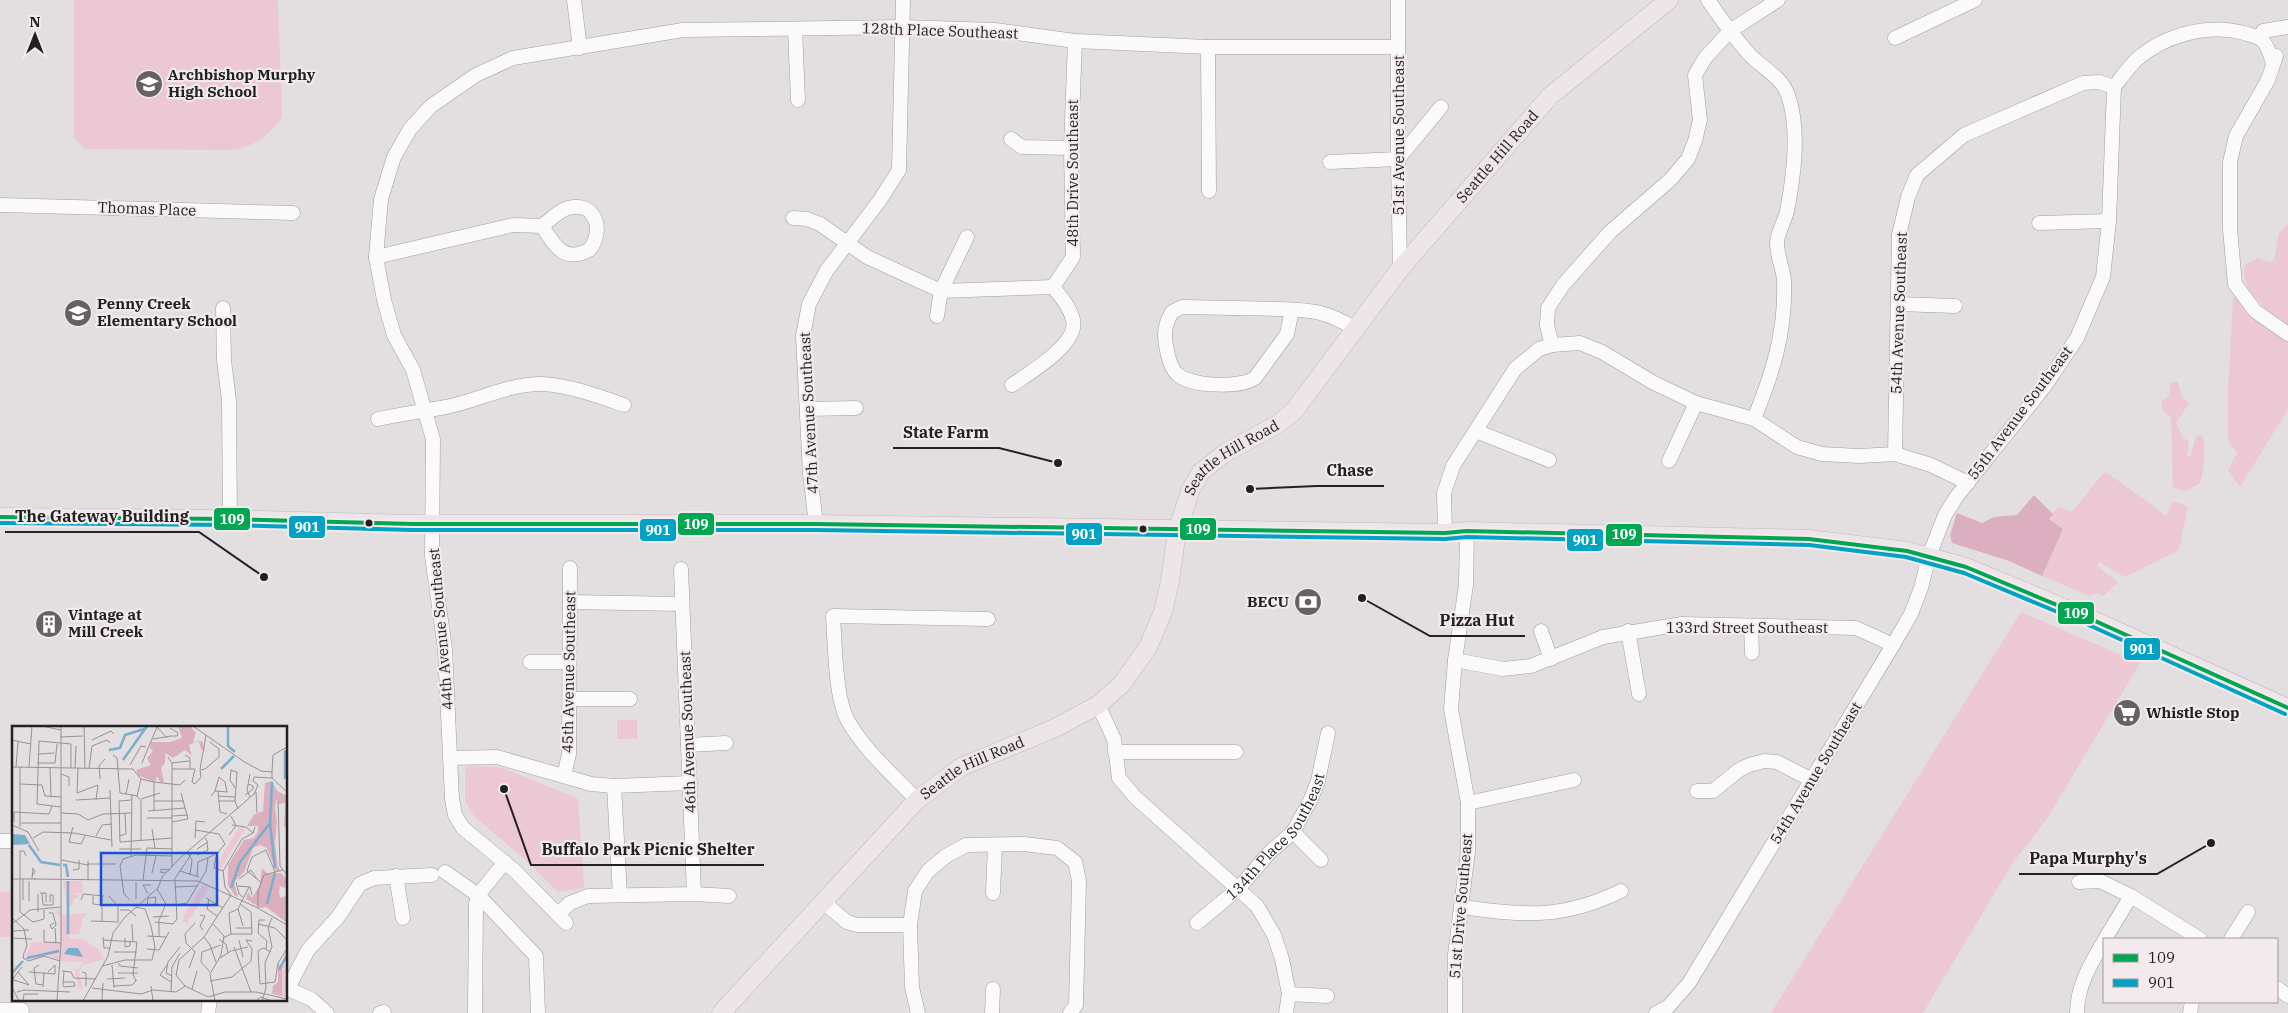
<svg xmlns="http://www.w3.org/2000/svg" width="2288" height="1013" viewBox="0 0 2288 1013" font-family="'IBM Plex Serif',serif">
  <style>
    .green { fill: #ecc7d4 }
    .forest { fill: #dbafc0 }
    .lines { fill: none; stroke-linecap: round; stroke-linejoin: round }
    .minor-casing { stroke: #a19d9f; stroke-width: 15 }
    .major-casing { stroke: #bcbabb; stroke-width: 19 }
    .minor { stroke: #fbfafa; stroke-width: 14 }
    .major { stroke: #eee5e8; stroke-width: 18 }
    .bus-1-casing { stroke: #f2eaec; stroke-width: 8 }
    .bus-2-casing { stroke: #f2eaec; stroke-width: 8 }
    .bus-1 { stroke: #00a651; stroke-width: 4 }
    .bus-2 { stroke: #02a2c5; stroke-width: 4 }
    .bus-dot { fill: #222021; stroke: #f2eaec; stroke-width: 2 }
    .labels { text-anchor: middle; stroke-width: 4.5; stroke-linejoin: round; paint-order: stroke }
    .street-label { font-size: 15px; fill: #222021; stroke: #f2eaec }
    .poi-label { font-size: 15px; font-weight: bold; fill: #222021; stroke: #f2eaec; text-anchor: start }
    .inset-river { fill: none; stroke: #79aecc; stroke-width: 2.5 }
    .inset-road { fill: none; stroke: #969294; stroke-width: 1 }
    .view { fill: #1d4ed8; fill-opacity: 0.15; stroke: #1d4ed8; stroke-width: 2.5 }
    .inset-edge { fill: none; stroke: #222021; stroke-width: 2.5 }
    .leader { fill: none; stroke: #222021; stroke-width: 2 }
    .callout-dot { fill: #222021; stroke: #f2eaec; stroke-width: 2 }
    .callout-label { font-size: 16px; text-anchor: middle; font-weight: bold; fill: #222021; stroke: #f2eaec; stroke-width: 4.5; stroke-linejoin: round; paint-order: stroke }
    .line-badge { stroke: #f2eaec; stroke-width: 2 }
    .badge-label { font-size: 14px; text-anchor: middle; font-weight: bold; fill: #fff }
  </style>
  <rect width="100%" height="100%" fill="#e3dee0"/>
  <!-- green -->
  <path class="green" d="M74,0H278L282,117C269,136 255,146 233,150L85,149L74,138Z
    M2288,222V324C2270,313 2238,290 2245,265L2258,258L2270,263L2274,260L2279,234Z
    M2236,296L2256,319L2288,342V409L2240,487L2228,470L2237,453L2228,440V391L2233,299Z
    M2173,382H2178L2181,395L2189,403L2176,423L2183,437L2189,442L2187,456H2191L2195,440L2198,435L2203,437C2205,453 2205,467 2200,483L2187,491L2173,488L2171,417C2163,413 2162,410 2162,401C2170,397 2170,392 2170,383Z
    M2105,471L2166,516L2173,501L2188,506L2179,550L2125,577L2099,562L2097,566L2118,582L2103,596L2099,593L2089,596L2042,576L2063,529L2049,518L2058,507L2072,512Z
    M2021,612L2140,663L2046,820L2012,864L1923,1013H1771Z
    M617,720H637V739H617Z
    M472,765L503,768L578,799L584,888L558,892L529,863L474,816L465,801V770Z
    M0,892H11L10,937H0Z"/>
  <!-- forest -->
  <path class="forest" d="M2034,495L2053,514L2049,519L2063,529L2042,576L2009,561L1952,543L1950,535L1957,513L1982,523L1994,517L2017,515Z"/>
  <g class="lines">
    <!-- minor casing -->
    <g class="minor-casing">
      <g id="minor">
        <path d="M574,0L580,48"/>
        <path d="M1398,0V159L1400,269"/>
        <path d="M1708,0C1721,19 1734,37 1749,54C1762,68 1781,76 1788,95C1800,130 1794,175 1787,211C1785,221 1777,233 1777,243C1777,256 1783,268 1784,280C1786,332 1773,372 1754,419"/>
        <path d="M795,29L798,100"/>
        <path d="M2263,31L2288,27"/>
        <path d="M1895,38L1975,0"/>
        <path d="M1208,47L1209,191"/>
        <path d="M2276,56L2268,80L2236,136L2230,162V229L2235,284L2255,311L2288,334"/>
        <path d="M1011,139L1022,147L1071,148"/>
        <path d="M1330,162L1398,159L1441,107"/>
        <path d="M0,205L293,213"/>
        <path d="M793,218L807,219L820,224L867,257L941,291L1053,287"/>
        <path d="M2039,223L2109,221"/>
        <path d="M376,257L513,225L542,226C555,246 563,263 589,250C605,232 596,200 568,208C558,211 550,220 542,226"/>
        <path d="M1898,304L1955,306"/>
        <path d="M223,308L224,360L229,401L230,519"/>
        <path d="M1292,310L1287,334L1255,378C1240,388 1191,387 1177,374C1169,367 1165,344 1165,334C1165,326 1168,319 1172,312L1182,307L1279,309C1313,310 1326,311 1356,329"/>
        <path d="M937,316L941,291L967,237"/>
        <path d="M1552,345L1547,325L1548,308L1563,285L1610,232L1670,180L1688,159L1695,141L1700,120L1695,75L1705,58L1730,31L1778,0"/>
        <path d="M1012,385C1029,373 1079,344 1073,320C1070,307 1061,297 1053,287L1073,257L1071,148L1075,41"/>
        <path d="M807,409L856,408"/>
        <path d="M378,419C401,414 423,411 446,407C477,401 510,383 543,384C571,386 598,396 624,405"/>
        <path d="M1476,431L1549,460"/>
        <path d="M1895,454L1899,235L1908,197L1917,175L1964,135L2083,83L2099,82L2114,87C2121,78 2128,68 2136,60C2164,35 2208,23 2244,33C2250,35 2257,36 2262,40C2268,45 2271,57 2273,64"/>
        <path d="M1669,461L1696,403"/>
        <path d="M816,524L810,474L803,336L809,304L827,270L880,200L899,170L903,0"/>
        <path d="M1445,533L1444,493L1453,466L1515,369L1539,349L1552,345L1580,343L1602,352L1654,383L1696,403L1754,419L1797,447L1822,454L1859,456L1895,454L1931,465L1968,483"/>
        <path d="M681,569L694,894"/>
        <path d="M570,602L682,604"/>
        <path d="M1751,627L1752,653"/>
        <path d="M1541,631L1551,659"/>
        <path d="M1628,631L1639,694"/>
        <path d="M1455,660L1503,669L1531,666L1603,637L1682,624L1856,628L1893,645"/>
        <path d="M530,662H569"/>
        <path d="M570,699H630"/>
        <path d="M1098,705L1114,739L1119,778L1135,797L1257,906L1274,935L1282,959L1289,994L1286,1013"/>
        <path d="M688,745L726,743"/>
        <path d="M1115,752H1236"/>
        <path d="M451,758L497,757L591,784L614,786L690,783"/>
        <path d="M564,776L569,754L570,568"/>
        <path d="M614,786L620,895"/>
        <path d="M1697,791H1713L1739,770L1749,765L1764,761L1777,762L1812,780"/>
        <path d="M917,800C893,775 863,749 847,719C835,696 835,643 833,616L988,619"/>
        <path d="M1468,803L1574,780"/>
        <path d="M1293,832L1321,860"/>
        <path d="M0,841H14"/>
        <path d="M445,872L478,895L536,956L538,1013"/>
        <path d="M396,876L403,918"/>
        <path d="M2079,882L2100,881L2131,896L2200,939"/>
        <path d="M993,893L995,845"/>
        <path d="M823,902L847,922L857,925H910"/>
        <path d="M1462,907C1525,916 1563,919 1621,891"/>
        <path d="M558,914L570,903L588,896L694,894L729,896"/>
        <path d="M566,923L515,871L463,828L455,815L452,799L445,649L432,556L433,439L413,370L394,335L384,300L376,257L381,199L394,157L410,129L431,106L476,75L513,58L683,30L903,27L995,30L1075,41L1208,47H1398"/>
        <path id="s1" d="M1197,923L1239,888L1269,853L1293,832L1311,799L1318,781L1328,733"/>
        <path d="M2105,939L2131,896"/>
        <path d="M2231,939L2248,912"/>
        <path d="M286,988L311,999L327,1013"/>
        <path d="M288,988L308,950L338,917L360,884L374,878L432,875"/>
        <path d="M2277,988L2288,996"/>
        <path d="M1289,994L1327,996"/>
        <path d="M0,1010H22"/>
        <path d="M208,1013L210,999"/>
        <path d="M380,1013L384,1012"/>
        <path d="M475,1013L476,904L478,895L505,862"/>
        <path d="M918,1013L912,987L910,925L915,891L928,871L946,856L966,845L1024,844L1057,848L1075,862L1079,881L1076,1005L1070,1013"/>
        <path d="M992,1013L993,989"/>
        <path d="M1455,1013V955L1468,851V803L1451,709L1455,660L1466,585L1467,531"/>
        <path d="M1656,1013L1668,1007L1689,983L1893,645L1911,614L1921,588L1929,556L1945,515L1957,496L2044,387L2077,338L2103,277L2109,221L2114,87"/>
        <path d="M2077,1013C2077,986 2091,963 2104,941"/>
        <path d="M2190,1013L2192,1002"/>
      </g>
    </g>
    <!-- major casing -->
    <g class="major-casing">
      <g id="major">
        <path d="M0,517L230,519L412,524H816L1445,533L1467,531L1809,539L1907,551L1966,567L1990,577L2093,620L2288,708"/>
        <path id="s2" d="M721,1013L917,800L961,767L1055,728L1098,705L1122,684L1148,647L1163,612L1170,581L1177,531L1191,489L1201,472L1225,453L1278,424L1294,411L1400,269L1550,96L1669,0"/>
      </g>
    </g>
    <!-- minor -->
    <use href="#minor" class="minor"/>
    <!-- major -->
    <use href="#major" class="major"/>
    <!-- bus-1 casing -->
    <g class="bus-1-casing">
      <path id="bus-1" d="M0,517L230,519L412,524H816L1445,533L1467,531L1809,539L1907,551L1966,567L2093,620L2288,708"/>
    </g>
    <!-- bus-2 casing -->
    <g class="bus-2-casing">
      <path id="bus-2" d="M0,523L230,525L412,530H816L1445,539L1467,537L1809,545L1906,557L1964,573L2091,626L2285,714"/>
    </g>
    <!-- bus-1 -->
    <use href="#bus-1" class="bus-1"/>
    <!-- bus-2 -->
    <use href="#bus-2" class="bus-2"/>
  </g>
  <!-- icons -->
  <defs>
    <g id="school-disc" transform="scale(1.4375)"><circle r="9.5" fill="#666264" stroke="#f2eaec"/><path d="M0-5L7-2L0 1L-7-2ZM-4 1L0 2.5L4 1V4Q0 6-4 4Z" fill="#fff"/></g>
    <g id="bank-disc" transform="scale(1.4375)"><circle r="9.5" fill="#666264" stroke="#f2eaec"/><path d="M-6-4H6V4H-6ZM0-2.3a2.3 2.3 0 1 0 0 4.6a2.3 2.3 0 1 0 0-4.6Z" fill="#fff"/></g>
    <g id="building-disc" transform="scale(1.4375)"><circle r="9.5" fill="#666264" stroke="#f2eaec"/><path d="M-4-6H4V6H1V3H-1V6H-4ZM-2.5-4.3h1.7v1.8h-1.7ZM.8-4.3h1.7v1.8H.8ZM-2.5-1h1.7V.8h-1.7ZM.8-1h1.7V.8H.8Z" fill="#fff"/></g>
    <g id="supermarket-disc" transform="scale(1.4375)"><circle r="9.5" fill="#666264" stroke="#f2eaec"/><path d="M-6-5.5h2.5l.6 2H6L4.5 2H-2.5L-4.4-4H-6ZM-1.5 3.2a1.3 1.3 0 1 0 .1 0ZM3 3.2a1.3 1.3 0 1 0 .1 0Z" fill="#fff"/></g>
  </defs>
  <g fill-rule="evenodd">
    <use href="#school-disc" x="149" y="84"/>
    <use href="#school-disc" x="78" y="313"/>
    <use href="#bank-disc" x="1308" y="602"/>
    <use href="#building-disc" x="49" y="624"/>
    <use href="#supermarket-disc" x="2127" y="713"/>
  </g>
  <!-- markers -->
  <g class="bus-dot">
    <circle cx="369" cy="523" r="4.5"/>
    <circle cx="1143" cy="529" r="4.5"/>
  </g>
  <g class="labels">
    <!-- street labels -->
    <g class="street-label">
      <text transform="translate(940 31) rotate(2)" y="5">128th Place Southeast</text>
      <text transform="translate(1399 135) rotate(-90)" y="5">51st Avenue Southeast</text>
      <text dy="5" stroke="none"><textPath href="#s2" startOffset="1194">Seattle Hill Road</textPath></text>
      <text transform="translate(1073 173) rotate(-90)" y="5">48th Drive Southeast</text>
      <text transform="translate(147 209) rotate(2)" y="5">Thomas Place</text>
      <text transform="translate(1899 313) rotate(-88)" y="5">54th Avenue Southeast</text>
      <text transform="translate(809 413) rotate(-93)" y="5">47th Avenue Southeast</text>
      <text transform="translate(2020 413) rotate(-53)" y="5">55th Avenue Southeast</text>
      <text dy="5" stroke="none"><textPath href="#s2" startOffset="789">Seattle Hill Road</textPath></text>
      <text x="1747" y="633">133rd Street Southeast</text>
      <text transform="translate(441 629) rotate(-95)" y="5">44th Avenue Southeast</text>
      <text transform="translate(569 672) rotate(-89)" y="5">45th Avenue Southeast</text>
      <text transform="translate(688 732) rotate(-92)" y="5">46th Avenue Southeast</text>
      <text dy="5" stroke="none"><textPath href="#s2" startOffset="354">Seattle Hill Road</textPath></text>
      <text transform="translate(1816 773) rotate(-59)" y="5">54th Avenue Southeast</text>
      <text dy="5" stroke="none"><textPath href="#s1" startOffset="119">134th Place Southeast</textPath></text>
      <text transform="translate(1461 906) rotate(-85)" y="5">51st Drive Southeast</text>
    </g>
    <!-- poi labels -->
    <g class="poi-label">
      <text x="168" y="80">Archbishop Murphy<tspan x="168" dy="17">High School</tspan></text>
      <text x="97" y="309">Penny Creek<tspan x="97" dy="17">Elementary School</tspan></text>
      <text x="1289" y="607" text-anchor="end">BECU</text>
      <text x="68" y="620">Vintage at<tspan x="68" dy="17">Mill Creek</tspan></text>
      <text x="2146" y="718">Whistle Stop</text>
    </g>
  </g>
  <!-- overview -->
  <g transform="translate(12 726)">
    <rect width="275" height="275" fill="#e3dee0"/>
    <path d="M227,101H234L203,152V141ZM51,155H70L71,167H56L68,169L61,174V180H55ZM191,158L198,161L175,197L171,195L172,189ZM47,183L50,189L76,187L70,194L67,208L56,209L58,213H70L86,223L93,233L71,239L67,246L71,263H67L63,244L58,243H67L71,236L50,235L37,230L18,235L13,232L20,216L49,217L48,190L42,186ZM270,239H275V272L270,270Z" fill="#ecc7d4"/>
    <path d="M166,0H178L184,7L181,16L190,15L193,24L189,23L187,16H183L177,19L180,30L173,24L161,32L153,27V37L149,42L152,56H148L145,50L143,56L127,50L124,44L139,39L135,32L141,25L138,22L139,16H158L170,12ZM260,55L265,65L275,70V101H272L273,77L267,78L264,73L263,82L265,95L263,117L266,142L269,144L264,145L255,122L248,119L241,122L232,146L222,156L226,171L223,170L216,159V139L232,114L242,112L246,105V100H235L242,89L251,85L253,57ZM250,142L256,148L269,147L275,153L273,162L268,160L267,165L268,172L275,170L274,196L254,181L249,182L234,173L236,166L240,172L248,159ZM266,238L270,239V270L260,268L261,260L266,256Z" fill="#dbafc0"/>
    <path d="M0,108L13,109L18,118L0,119ZM56,222H66L71,231L52,228Z" fill="#79aecc"/>
    <path class="inset-river" d="M216,0V20L223,26M97,24L108,22L113,9L135,2M111,34L135,0M209,43L222,30M273,53V24M258,97L263,142M17,119L29,136L48,139M51,139H54L56,151M219,162L228,136L258,97L260,56M255,178L263,147M56,208V155M15,232L47,225M267,244L275,229M0,247L11,235"/>
    <path class="inset-road" d="M30,0L49,4M72,0L73,43M144,0L155,12M181,0L231,35L249,45L260,46V52M158,2L166,7L165,10H159M48,11L71,10M141,13L159,10M0,14L19,18M80,14L99,5L102,8M27,28L42,27M101,29L105,32L108,67L125,70M173,29L178,32V43M156,31L160,37V141M25,37H43L45,18M130,37L145,1M160,37L177,35M118,39L129,20L134,21M0,41L121,43M4,41L6,16M8,41V101M17,41L20,0M38,41L39,70M63,42L64,20M77,42L80,20L95,14L98,17M121,43L129,53L142,56L168,59L173,54M160,43H183M183,43L180,56L183,58L189,51L188,44L193,43L207,31V23L198,16M188,43L194,9M218,44L225,46L223,75L226,83M219,45L218,54L223,62M260,46L261,29L275,21M49,48L57,51V60M260,52L275,66M88,53L87,40L93,33M142,56V85M8,58L30,59L33,70L49,71M98,64L100,121M203,65L207,51L213,56L215,66M206,65L208,86L215,88M244,66L245,87M65,67L86,59L84,74M65,67L66,42M114,68L117,53M233,69L241,63V60L236,58M125,70L129,75V115M125,70L129,53M199,70L203,65L216,66M206,70L223,71M238,71L235,64L238,48M129,73L148,67M64,74L98,72M119,74L107,75L108,116L160,112M142,75H172M206,75H223M266,75L268,140L275,149M49,81L25,78L27,15L59,18V42M136,85L173,82M49,87L66,88L76,94L91,88L120,87M160,90L176,89M135,92H160M2,96V86L37,88L40,80M160,96L176,93L169,67M9,97H49M0,99L16,106L27,125M220,99L234,101L241,107M61,101L57,116L69,118L73,110M243,101L241,107L230,113L211,145L213,161L219,169L192,211L167,234L164,249L173,260L196,271L213,266H244L275,273M140,103L143,122M183,104L207,108L213,118L204,129M217,109L224,100L219,90M84,110L90,99L100,98M107,110L114,108L113,87M21,112L31,106L62,107L99,114M183,112L184,95L193,96M107,123H129M185,123L196,116L193,112M176,128L180,134L178,149M185,129L196,124L195,117M14,130L12,125H8V186L21,196L32,193V184M119,130L120,68M204,131L202,142L211,145M49,134L76,139M76,138H104M61,144L67,143V134M168,145L187,151M153,146L149,147V143L158,144M140,147L144,130M185,150L186,136L202,129M0,153H24M20,153L21,142L23,146L20,150M22,153L186,155L244,181L275,199M227,153L239,144L245,153M76,154V135M131,154L135,122L160,123M162,154L180,127M124,156V173M224,156L227,168L231,171M250,157L235,145L240,131L254,124L263,146M226,160L238,161L240,169M163,161L185,160M145,163L154,178L147,194V210M28,167H34V176M30,167L31,179H41V169H38V176M136,168L131,159H139M81,170V178L90,179M97,170L106,180V195M194,172L211,182M197,173L195,183L205,190M11,174V153M69,174L71,168L92,170M118,174L112,168L108,140L111,133L124,129L160,130M17,175V155M0,178V161M163,179L175,177L194,145L196,132M135,180L136,172L144,171L143,179H136M246,182V165L252,149L271,144M108,184H117L124,190M26,186V168M37,187H41L44,199L40,203L38,199L42,197M188,189L193,190L188,200L191,204M141,191L157,190M0,192L12,203L15,220L12,227M253,194H247L246,207L255,215L254,223M79,195L107,196M90,195V170M143,196L161,198L165,193L163,154M0,198L18,184L49,181M120,198L121,216M201,198L212,210L209,229L198,248L203,275M246,198L263,202L275,214M231,200L226,183L237,161M43,202L44,217M224,202H240M32,204V216L49,217M0,205L17,204M219,208L217,187L226,183M135,210L155,211M91,211L92,222H98M192,211L198,219L204,236M0,212L20,213M113,212V221L118,220V216M211,212L219,208H240L239,186L228,178M207,213L214,218L216,227M91,214L125,216L121,248L124,255M227,214L231,231M222,221L239,266M135,223L147,224L157,206M102,226H125M259,226L251,222L246,225L248,258L263,256L266,237L275,223M12,227L11,232L17,235L32,230L48,235M208,232L219,225L236,221M106,237L108,240L126,242M27,239L22,242L24,258L31,259M100,239L102,262M155,239L148,249L159,256M90,240L113,234H140L143,221L139,200L133,183L123,181M177,242L183,226L174,217L173,208L183,197M50,245L59,246L62,252L84,253M6,246L17,259M17,246L43,248V239L36,246M70,246L74,247V260M198,246L189,236L190,226L209,219M106,247H126M160,250L154,247L156,236L168,221M95,253L113,252M2,254L17,259M198,255L220,251L239,235L240,223L234,214L240,215M51,256H62L63,260L52,261L51,259L52,245M0,259L2,251L10,241M102,260L120,259L125,254M139,260L141,275M0,261L7,275M31,261L32,246M80,262L129,268L141,264L164,266L173,260M180,263L185,245M5,266L12,264L58,266M159,266L160,241L168,227M11,275L12,268H26M45,275L49,217V0M71,275L96,230L101,207L113,191L146,162L150,151L168,132L242,68L246,59L241,55L242,51L260,52M90,275L91,257M244,275L249,271L260,275M250,275L254,262L253,237L260,221L256,201L260,192"/>
    <path class="view" d="M89,127H205V179H89Z"/>
    <rect width="275" height="275" class="inset-edge"/>
  </g>
  <!-- callouts -->
  <path class="leader" d="M1058 463L999 448H893M1250 489L1317 486H1384M264 577L199 532H5M1362 598L1430 636H1525M504 789L531 865H764M2211 843L2157 874H2019"/>
  <g class="callout-dot">
    <circle cx="1058" cy="463" r="5"/>
    <circle cx="1250" cy="489" r="5"/>
    <circle cx="264" cy="577" r="5"/>
    <circle cx="1362" cy="598" r="5"/>
    <circle cx="504" cy="789" r="5"/>
    <circle cx="2211" cy="843" r="5"/>
  </g>
  <g class="callout-label">
    <text x="946" y="438">State Farm</text>
    <text x="1350" y="476">Chase</text>
    <text x="102" y="522">The Gateway Building</text>
    <text x="1477" y="626">Pizza Hut</text>
    <text x="648" y="855">Buffalo Park Picnic Shelter</text>
    <text x="2088" y="864">Papa Murphy's</text>
  </g>
  <g class="line-badge">
    <rect x="213" y="507" width="38" height="24" rx="5" fill="#00a651"/>
    <rect x="677" y="512" width="38" height="24" rx="5" fill="#00a651"/>
    <rect x="288" y="515" width="38" height="24" rx="5" fill="#02a2c5"/>
    <rect x="1179" y="517" width="38" height="24" rx="5" fill="#00a651"/>
    <rect x="639" y="518" width="38" height="24" rx="5" fill="#02a2c5"/>
    <rect x="1065" y="522" width="38" height="24" rx="5" fill="#02a2c5"/>
    <rect x="1605" y="523" width="38" height="24" rx="5" fill="#00a651"/>
    <rect x="1566" y="528" width="38" height="24" rx="5" fill="#02a2c5"/>
    <rect x="2057" y="601" width="38" height="24" rx="5" fill="#00a651"/>
    <rect x="2123" y="637" width="38" height="24" rx="5" fill="#02a2c5"/>
  </g>
  <g class="badge-label">
    <text x="232" y="524">109</text>
    <text x="696" y="529">109</text>
    <text x="307" y="532">901</text>
    <text x="1198" y="534">109</text>
    <text x="658" y="535">901</text>
    <text x="1084" y="539">901</text>
    <text x="1624" y="539">109</text>
    <text x="1585" y="545">901</text>
    <text x="2076" y="618">109</text>
    <text x="2142" y="654">901</text>
  </g>
  <!-- legend -->
  <rect x="2103" y="938" width="175" height="65" fill="#f2eaec" stroke="#9f999b"/>
  <rect x="2113" y="954" width="25" height="8" fill="#00a651" stroke="#9f999b"/>
  <text x="2148" y="963" font-size="15" fill="#222021">109</text>
  <rect x="2113" y="979" width="25" height="8" fill="#02a2c5" stroke="#9f999b"/>
  <text x="2148" y="988" font-size="15" fill="#222021">901</text>
  <!-- north arrow -->
  <g transform="translate(35 35)" stroke="#f2eaec" stroke-width="4" paint-order="stroke">
  <path d="M0-4L9 19L0 12L-9 19Z" fill="#222021"/>
  <text y="-8" font-size="14" font-weight="bold" text-anchor="middle" fill="#222021">N</text>
  </g>
</svg>
